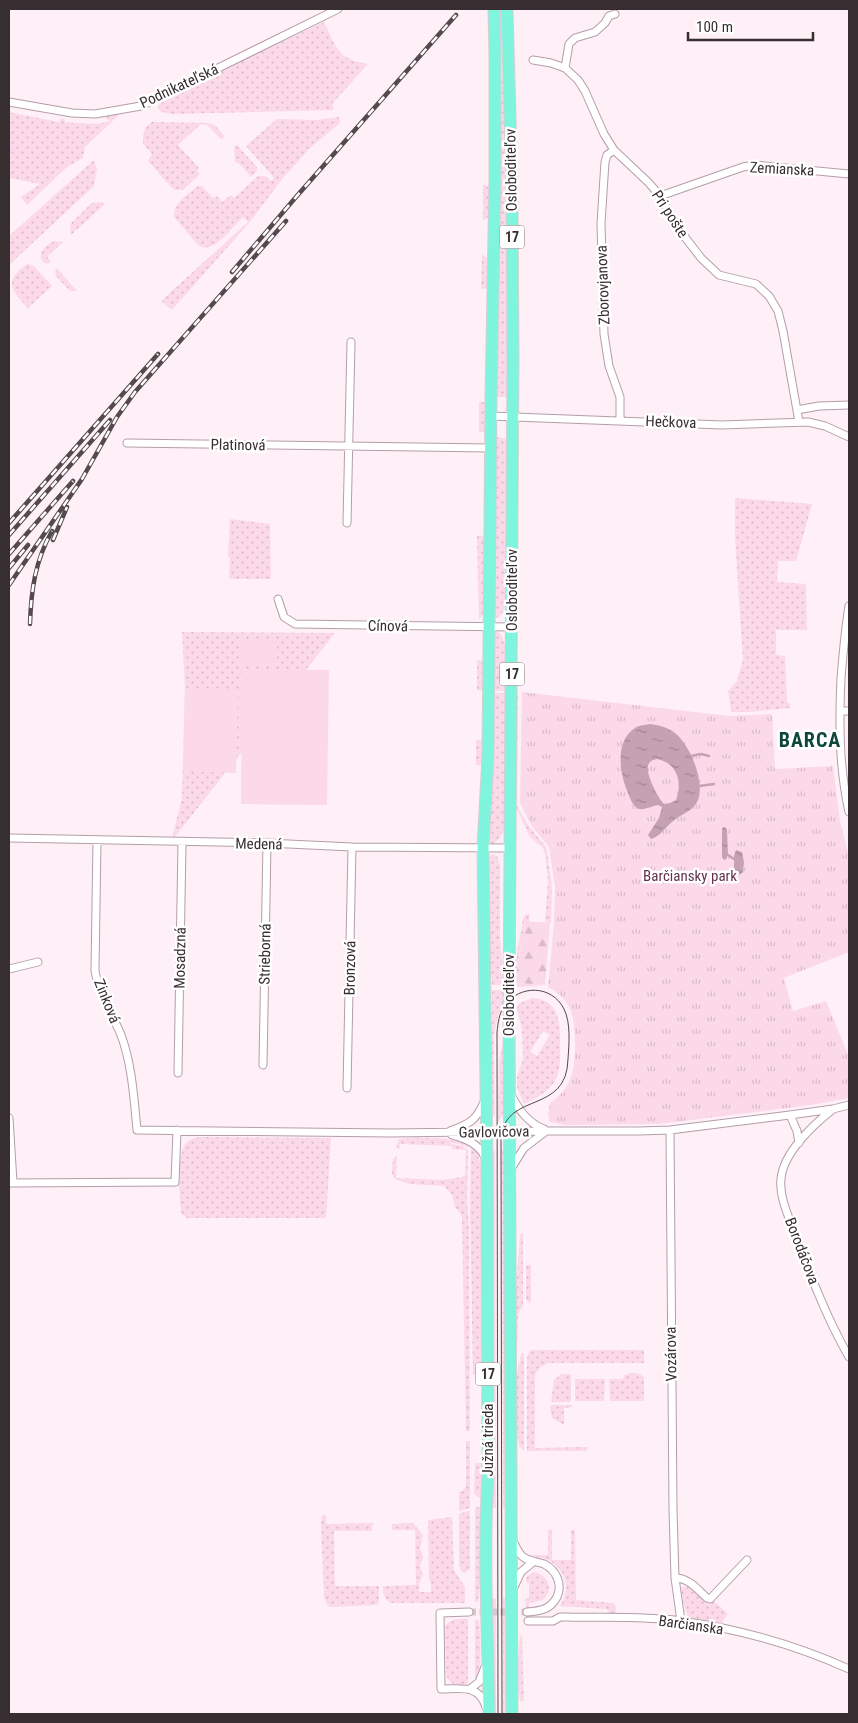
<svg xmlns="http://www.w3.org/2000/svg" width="858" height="1723" viewBox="0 0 858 1723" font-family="'Roboto Condensed',sans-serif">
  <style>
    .grass { fill: url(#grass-dots); fill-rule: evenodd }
    .forest { fill: url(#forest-firs) }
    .park { fill: url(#park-tufts) }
    .garden { fill: #fcd9e9 }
    .water { fill: url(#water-ripples); fill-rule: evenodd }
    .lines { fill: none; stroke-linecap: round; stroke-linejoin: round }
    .stream { stroke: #c5a2b3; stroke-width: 2.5 }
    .minor-tunnel { stroke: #d6c9cf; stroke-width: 7; stroke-dasharray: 7 3.5; stroke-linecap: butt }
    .minor-casing { stroke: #b49ea8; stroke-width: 9 }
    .primary-casing { stroke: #d3d1d2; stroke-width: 13 }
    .minor { stroke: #fff; stroke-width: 7 }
    .primary { stroke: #80f5dd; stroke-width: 11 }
    .tram { stroke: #544a4e; stroke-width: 1 }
    .rail-casing { stroke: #544a4e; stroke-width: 4.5 }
    .rail { stroke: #fff; stroke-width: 2.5; stroke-dasharray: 8; stroke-linecap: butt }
    .labels { text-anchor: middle; stroke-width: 5; stroke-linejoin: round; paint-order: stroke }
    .shield { fill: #fff; stroke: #736d70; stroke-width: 1 }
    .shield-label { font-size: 14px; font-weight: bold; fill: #372e32 }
    .street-label { font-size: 15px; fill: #372e32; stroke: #fff }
    .park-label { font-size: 15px; fill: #62324c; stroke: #fff }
    .district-label { font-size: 20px; font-weight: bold; letter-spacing: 1px; fill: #0f473a; stroke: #fff }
  </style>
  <defs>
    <pattern id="grass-dots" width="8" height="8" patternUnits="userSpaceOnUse" patternTransform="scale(1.25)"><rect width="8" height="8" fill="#fcd9e9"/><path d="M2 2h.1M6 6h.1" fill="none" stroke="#d9bbc8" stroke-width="1.8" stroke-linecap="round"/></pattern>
    <pattern id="forest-firs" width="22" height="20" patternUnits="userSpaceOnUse" patternTransform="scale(1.25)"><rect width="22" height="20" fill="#fcd9e9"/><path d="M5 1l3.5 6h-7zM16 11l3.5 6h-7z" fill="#d9bbc8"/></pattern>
    <pattern id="park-tufts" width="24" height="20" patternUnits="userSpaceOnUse" patternTransform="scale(1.25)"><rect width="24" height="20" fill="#fcd9e9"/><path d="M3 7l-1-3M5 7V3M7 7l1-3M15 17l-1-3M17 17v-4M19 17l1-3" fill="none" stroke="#d9bbc8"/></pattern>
    <pattern id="water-ripples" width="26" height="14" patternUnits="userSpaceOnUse" patternTransform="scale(1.25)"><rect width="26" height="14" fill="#c5a2b3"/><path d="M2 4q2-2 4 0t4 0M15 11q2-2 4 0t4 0" fill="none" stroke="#a18492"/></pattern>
  </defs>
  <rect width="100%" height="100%" fill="#fef0f6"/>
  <!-- grass -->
  <path class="grass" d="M324,22C336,47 337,59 368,64L332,104L334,110L172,114L161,112L158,108L160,101L163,98Z
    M502,78H504L507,181L508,397H497L496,384L500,80Z
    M9,112L59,122L61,118L64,119L65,122C79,123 96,126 110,121L105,116L120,114L85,147L83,158L67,167L27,205L21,197L40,184L9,178Z
    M339,117L340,123L309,149L283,178L249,223L172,310L161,301L248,222L243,217C232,227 213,256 198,245L174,217C173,203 188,194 198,186H202L213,198L217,196L222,202L231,195L234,198L258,176H265L271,181L274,178L246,146L277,119L316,120Z
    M152,122L209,123L215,125L224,136L223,139H221L207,125L201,124L178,145L199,168L197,171L200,174L183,190H175L172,188L148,161L152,154L143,144C143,134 143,128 152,122Z
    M237,145L257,167V171L251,177L240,164L235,162L234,146Z
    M94,160L97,170L94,186L9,265V236Z
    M483,185H486L490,189L489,217L483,220Z
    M100,202L105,204L71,235L70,225L72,222L92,203Z
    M54,241L63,242L47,257L51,261L48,264L43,262C37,253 45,246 54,241Z
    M482,254L488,259V288L481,289Z
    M27,264L34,266L52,286L28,308C11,290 3,281 27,264Z
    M57,268L77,291H70L56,276L55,271Z
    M479,402H485V432H479Z
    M496,437L508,439L506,604L502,614L497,618L495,616Z
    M735,498L812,504L796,561H778L777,582L806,584L807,630H776V655L785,656L787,702L790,704V708L748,712H731L728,691L737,681L743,660L735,538Z
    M230,519L270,524L271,579H229L230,557H228Z
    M477,536H485L484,613L479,620Z
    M496,631L500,633L505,644V691H494V633Z
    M182,632L335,633L171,842L182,798L185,688Z
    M477,660L484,661L482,691L477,690Z
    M516,692H518L517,806L528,825L546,847L547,851L552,886L551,923L545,922L548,880L545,854L543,848L530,837L515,805Z
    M494,693H505V825C503,833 499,842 491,844L488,837Z
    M476,740H483V765H476Z
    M492,854L497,856L500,866V936L504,985H492L488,937L489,857Z
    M529,914V921H525L517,968L516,983L545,985L518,987C510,975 521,935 523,919L525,915Z
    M492,990H504L505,1003L498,1015L494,1036L495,1119L492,1111Z
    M532,998C561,1000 560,1024 560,1046C560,1058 561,1070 555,1081C549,1091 535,1099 524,1104L517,1087V1077L523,1059L522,1029L517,1010L518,1004ZM543,1031L550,1035L537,1056L530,1052Z
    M504,1037V1115L498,1121L499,1060Z
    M202,1137L331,1138L326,1218H187L181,1213C180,1197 174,1148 190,1140C193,1138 199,1137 202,1137Z
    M399,1139C421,1137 447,1137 468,1144V1147L451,1142V1144L462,1146L468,1150L467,1201L469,1226L470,1431H466L462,1216L455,1207L452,1195L444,1186L409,1184L395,1179C390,1174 392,1164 394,1158L397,1156L396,1178L443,1180L462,1177L465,1175L466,1150L452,1149V1146L400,1144L399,1149L396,1146Z
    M471,1147L477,1153L482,1168L483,1374H473L470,1206Z
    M495,1149L496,1508H492V1598H496V1714H494C494,1633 489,1551 493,1470V1152Z
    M502,1149L504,1152L508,1598L506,1629V1714H503V1598H506V1508H503Z
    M520,1234H523V1306L518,1314L517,1351L516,1353V1289Z
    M526,1265H531V1303L526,1300Z
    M531,1350H644V1363H549L540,1367L535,1375V1448L587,1447V1451H527V1359L528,1354Z
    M523,1353L524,1356V1451L519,1446L516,1427V1379L521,1354Z
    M630,1373L640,1374L644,1377V1401H610L609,1379H623L625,1375Z
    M561,1374H571V1401L569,1402H551L554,1380Z
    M575,1379H605L604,1401H575Z
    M550,1405H572V1407L564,1408V1425L552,1418Z
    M466,1441H470V1508L459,1511V1493L466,1487Z
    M475,1463H483L482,1499L474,1494Z
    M481,1506V1569L478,1602H475V1508Z
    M470,1510V1568L465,1573L461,1571L459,1566V1514Z
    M324,1515H326V1524L374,1523L372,1525V1531H334L335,1586H379V1602L377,1605L330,1607L327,1605L324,1598L321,1525L322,1516Z
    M452,1517L454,1570L465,1587V1603H391C384,1600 383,1593 383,1586L416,1585L415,1530H392V1524H388L413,1523L423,1535L420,1548L423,1557L420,1566L423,1575L419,1584V1592H431V1584L429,1578L428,1520Z
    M550,1529L552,1530V1560H571V1530H575L576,1600L612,1603L616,1606V1613L609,1614L607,1609L560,1606C572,1589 565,1566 545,1559C539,1557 534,1558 529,1555H548V1530Z
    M535,1572C549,1576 554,1590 543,1600L529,1603V1608L526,1609L525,1599L529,1598V1583L526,1582V1578L530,1574Z
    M689,1586L709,1605L714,1601L728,1614L720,1625L688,1618L683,1602L681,1587Z
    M468,1619V1682L466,1685C456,1685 449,1685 446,1674L445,1627C449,1618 459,1619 468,1619Z
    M475,1620H479C480,1633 483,1671 475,1681Z
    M522,1634V1636L524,1701H520L516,1678L520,1637Z"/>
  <!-- forest -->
  <path class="forest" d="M525,921L550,923L545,985L516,983L517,969Z"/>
  <!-- park -->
  <path class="park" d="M522,692L712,714L730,716L772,714L775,769L833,766L840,821L849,857V952L784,978L793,1011L826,1001L849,1057V1098L811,1105L659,1124L566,1125L550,1122L548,1115L550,1103C573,1087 575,1069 575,1042C574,1017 573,1000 548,987L554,923L555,887L549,847L533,828L520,803Z"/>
  <!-- garden -->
  <path class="garden" d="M239,642H277V665H239Z
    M242,669L329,670L327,805L241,804Z
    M185,688L238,689L236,773L183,771Z"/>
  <!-- water -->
  <path class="water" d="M650,724C659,725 667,727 675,733C690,745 705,781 698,800C693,812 680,814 672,822C665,828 660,836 651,839L648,835L659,818L662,807L658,805C652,806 644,810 639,809C633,807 630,798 628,793C620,775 614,741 635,728C639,725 645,725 650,724ZM657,759C677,763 683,782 676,800L670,803L664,804C658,798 646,775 648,766C649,761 653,760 657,759Z
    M725,827L727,830L728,855L726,859L724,860L722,857V828Z
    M736,850L742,852L744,862L743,872L739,875L734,871V856Z"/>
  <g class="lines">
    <!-- stream -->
    <path class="stream" d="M691,756L701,754L709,756
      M699,786L714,784
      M728,855L734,859"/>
    <!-- minor-tunnel -->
    <path class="minor-tunnel" d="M469,1612H527"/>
    <!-- minor casing -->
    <g class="minor-casing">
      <path id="minor" d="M615,14L609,16L605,23L595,32L575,38L569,44L565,68L578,80L585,91L604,134L614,150L649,183L660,196L681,232L701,258L719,275L756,284L769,296L778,311L783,331L799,422
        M533,60L551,63L565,68
        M9,102L72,113L95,114L141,106L338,9
        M614,150L607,155L605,162L601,223L604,334L609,366L620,397V420
        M660,196L743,167L755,165L849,174
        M797,410L819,406L849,405
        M490,416L722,425L808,422L825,426L849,437
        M127,443L490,448
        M347,523L351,342
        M278,599L284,617L295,624L512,627
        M849,606C845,630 843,654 841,678C839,724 839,767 849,812
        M840,711H849
        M9,838L267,843L352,847L509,848
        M97,841L95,970C98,993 112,1013 121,1035C132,1064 134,1099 137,1130L391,1133L547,1131H640L670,1130L790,1115L833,1109L849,1105
        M9,969L38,962
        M263,1065L267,843
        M178,1073L182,843
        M347,1088L352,847
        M511,1095C519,1110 528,1123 544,1129
        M832,1110C813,1125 783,1153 781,1179C779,1196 788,1215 794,1231C810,1274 826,1317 849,1357
        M790,1115L797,1131L799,1143
        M9,1118L13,1182
        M670,1130L673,1510L675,1578L681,1621
        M450,1131C469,1124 476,1121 484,1102
        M452,1135C466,1139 478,1143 485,1157
        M512,1167L524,1148L545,1132
        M9,1183L175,1182L177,1130
        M514,1543C516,1547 518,1552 522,1556C529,1562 536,1561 544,1564C556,1570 563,1584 557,1597C550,1610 540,1611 527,1612
        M675,1578C689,1578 697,1589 707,1598L710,1599L747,1560
        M514,1587L521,1572L533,1562
        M469,1612L440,1613L441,1689C461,1689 479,1684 486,1707
        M528,1621H553L560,1617H567C604,1618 644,1616 681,1621C739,1629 796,1645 849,1669
        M470,1689L479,1682L485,1667"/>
    </g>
    <!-- primary casing -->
    <g class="primary-casing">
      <path id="primary" d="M507,9L512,187L513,359L509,1010L512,1714
        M489,1714C488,1635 483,1555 488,1475L487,1166L483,847L488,756L491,399L495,179V56L494,9"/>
    </g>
    <!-- minor -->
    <use href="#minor" class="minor"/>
    <!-- primary -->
    <use href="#primary" class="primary"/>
    <!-- tram -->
    <path class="tram" d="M498,1714L497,1032C498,1023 499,1014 504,1006C520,984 552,985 564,1009C571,1023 569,1044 568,1059C567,1115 506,1091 501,1137L502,1714"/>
    <!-- rail casing -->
    <g class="rail-casing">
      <path id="rail" d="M232,272L296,197L456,15
        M9,523L158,354
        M9,535L110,420
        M53,540L67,507
        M9,554L73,481
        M9,568L28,545
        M9,585L82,479L117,417L135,392L286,221
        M30,624C31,591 35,561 52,531"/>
    </g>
    <!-- rail -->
    <use href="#rail" class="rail"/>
  </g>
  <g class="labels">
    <!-- shield labels -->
    <g class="shield">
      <rect x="499.5" y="225.5" width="25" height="23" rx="4"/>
      <rect x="499.5" y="662.5" width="25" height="23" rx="4"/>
      <rect x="475.5" y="1362.5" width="25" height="23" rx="4"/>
    </g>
    <g class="shield-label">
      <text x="512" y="242">17</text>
      <text x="512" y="679">17</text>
      <text x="488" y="1379">17</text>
    </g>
    <!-- street labels -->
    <g class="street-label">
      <text transform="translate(179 86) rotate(-25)" y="5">Podnikateľská</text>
      <text transform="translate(782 169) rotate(3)" y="5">Zemianska</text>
      <text transform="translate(511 170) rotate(-91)" y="5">Osloboditeľov</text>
      <text transform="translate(670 214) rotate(57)" y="5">Pri pošte</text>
      <text transform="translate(603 285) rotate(-92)" y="5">Zborovjanova</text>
      <text transform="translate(671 422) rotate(2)" y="5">Hečkova</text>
      <text transform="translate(238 445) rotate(1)" y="5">Platinová</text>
      <text transform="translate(512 590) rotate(-90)" y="5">Osloboditeľov</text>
      <text transform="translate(388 626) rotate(1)" y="5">Cínová</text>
      <text transform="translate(259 844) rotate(1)" y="5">Medená</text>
      <text transform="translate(265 954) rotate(-89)" y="5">Strieborná</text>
      <text transform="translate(180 958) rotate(-89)" y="5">Mosadzná</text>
      <text transform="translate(350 968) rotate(-89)" y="5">Bronzová</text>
      <text transform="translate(509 995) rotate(-90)" y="5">Osloboditeľov</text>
      <text transform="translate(107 1001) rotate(68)" y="5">Zinková</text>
      <text transform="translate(494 1132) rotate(-1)" y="5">Gavlovičova</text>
      <text transform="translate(802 1251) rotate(69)" y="5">Borodáčova</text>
      <text transform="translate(671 1354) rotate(-91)" y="5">Vozárova</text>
      <text transform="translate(488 1440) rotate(-90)" y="5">Južná trieda</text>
      <text transform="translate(691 1625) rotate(8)" y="5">Barčianska</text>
    </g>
    <!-- park labels -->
    <g class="park-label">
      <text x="690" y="881">Barčiansky park</text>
    </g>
    <!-- district labels -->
    <g class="district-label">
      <text x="810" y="747">BARCA</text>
    </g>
  </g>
  <!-- border -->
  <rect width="858" height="1723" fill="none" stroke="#372e32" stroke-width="20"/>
  <!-- scale -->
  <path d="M688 32v8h125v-8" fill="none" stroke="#372e32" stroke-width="2.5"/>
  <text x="696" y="32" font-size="15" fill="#372e32" stroke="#ffffff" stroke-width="4" paint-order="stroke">100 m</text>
</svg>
